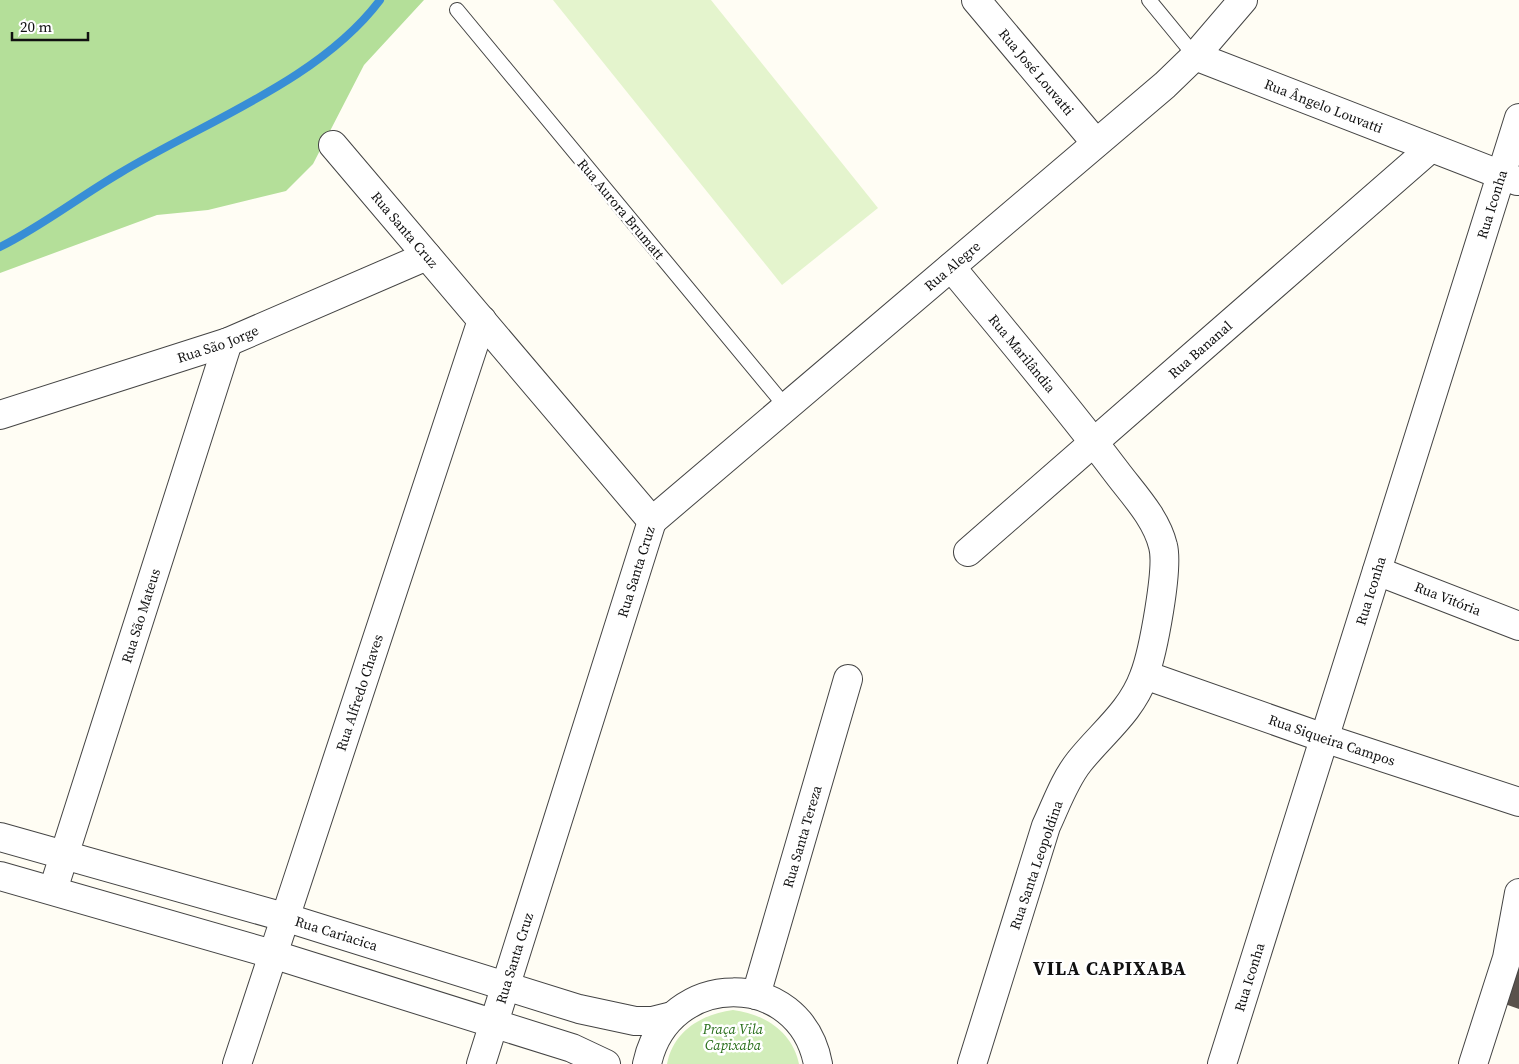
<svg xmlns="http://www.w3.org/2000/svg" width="1519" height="1064" viewBox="0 0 1519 1064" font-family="'Source Serif 4',serif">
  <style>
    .green { fill: #d2edba }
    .forest { fill: #b4df99 }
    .pitch { fill: #e4f4cd }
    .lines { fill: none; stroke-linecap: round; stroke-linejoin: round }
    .stream { stroke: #388ed6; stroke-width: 8 }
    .building { fill: #5a524c }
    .service-casing { stroke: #444; stroke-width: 16 }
    .minor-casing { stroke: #444; stroke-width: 30 }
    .tertiary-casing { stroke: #444; stroke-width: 30 }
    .service { stroke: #fff; stroke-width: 14 }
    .minor { stroke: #fff; stroke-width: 28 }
    .tertiary { stroke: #fff; stroke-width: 28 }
    .labels { text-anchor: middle; stroke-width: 5; stroke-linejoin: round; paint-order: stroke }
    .street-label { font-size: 14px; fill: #111; stroke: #fff }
    .park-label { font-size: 14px; font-style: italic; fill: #286e1b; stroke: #fff }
    .district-label { font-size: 19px; font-weight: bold; letter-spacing: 1px; fill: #111; stroke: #fff }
  </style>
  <rect width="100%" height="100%" fill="#fffdf4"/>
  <!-- green -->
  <path class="green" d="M733,1010C764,1014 792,1031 799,1064H667C673,1031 702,1014 733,1010Z"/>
  <!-- forest -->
  <path class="forest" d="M0,0H424L364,65L313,164L286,191L208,210L157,215L0,273Z"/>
  <!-- pitch -->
  <path class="pitch" d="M553,0H711L878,208L782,285Z"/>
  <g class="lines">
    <!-- stream -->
    <path class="stream" d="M0,247C42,226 79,197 120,173C204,122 320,80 380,0"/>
  </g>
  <!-- building -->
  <path class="building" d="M1519,962V1009L1502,1003Z"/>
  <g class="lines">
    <!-- service casing -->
    <g class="service-casing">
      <path id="service" d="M1149,0L1195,56
        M457,10L786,407"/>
    </g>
    <!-- minor casing -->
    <g class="minor-casing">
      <g id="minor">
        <path id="s1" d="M976,0L1096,143"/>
        <path id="s2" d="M1195,56L1517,181"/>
        <path id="s3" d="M333,145L652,521"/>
        <path id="s4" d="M951,267C1006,334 1062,400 1115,470C1132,493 1156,517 1163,546C1169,568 1153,653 1144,676C1131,712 1102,733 1079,762C1064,781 1056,805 1046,826L972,1064"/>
        <path id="s5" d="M0,415L228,342L427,256"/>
        <path id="s6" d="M652,521L1165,85L1195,56L1243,0"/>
        <path id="s7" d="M968,552L1431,148"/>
        <path id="s8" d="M1377,571L1519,626"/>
        <path id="s9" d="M1145,675L1324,738L1519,802"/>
        <path id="s10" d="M53,890L228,342"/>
        <path id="s11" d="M756,995L848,679"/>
        <path id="s12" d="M237,1064L482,320"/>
        <path id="s13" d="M481,1064L652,521"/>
        <path id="s14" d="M1222,1064L1519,118"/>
        <path d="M1473,1064L1507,958L1519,893"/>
      </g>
    </g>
    <!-- tertiary casing -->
    <g class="tertiary-casing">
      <g id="tertiary">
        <path id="s15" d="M0,837L284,917L579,1009L635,1021H652L672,1016"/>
        <path d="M0,876L272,954L572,1048L606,1064"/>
        <path d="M647,1064C667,969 800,968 818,1064"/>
      </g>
    </g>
    <!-- service -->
    <use href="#service" class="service"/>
    <!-- minor -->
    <use href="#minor" class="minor"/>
    <!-- tertiary -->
    <use href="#tertiary" class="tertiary"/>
  </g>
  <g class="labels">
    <!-- street labels -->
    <g class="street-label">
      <text dy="5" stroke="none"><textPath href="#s1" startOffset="94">Rua José Louvatti</textPath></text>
      <text dy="5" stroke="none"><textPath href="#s2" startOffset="138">Rua Ângelo Louvatti</textPath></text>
      <text dy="5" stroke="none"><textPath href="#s14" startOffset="901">Rua Iconha</textPath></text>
      <text transform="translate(621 209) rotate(50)" y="5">Rua Aurora Brumatt</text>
      <text dy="5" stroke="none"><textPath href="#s3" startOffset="111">Rua Santa Cruz</textPath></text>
      <text dy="5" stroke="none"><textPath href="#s6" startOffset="394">Rua Alegre</textPath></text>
      <text dy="5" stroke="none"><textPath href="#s5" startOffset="229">Rua São Jorge</textPath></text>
      <text dy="5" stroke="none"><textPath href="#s7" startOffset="308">Rua Bananal</textPath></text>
      <text dy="5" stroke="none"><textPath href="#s4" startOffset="112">Rua Marilândia</textPath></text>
      <text dy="5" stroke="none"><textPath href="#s13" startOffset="516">Rua Santa Cruz</textPath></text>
      <text dy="5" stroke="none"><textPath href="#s14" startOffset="496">Rua Iconha</textPath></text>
      <text dy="5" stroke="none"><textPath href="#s8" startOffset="76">Rua Vitória</textPath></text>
      <text dy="5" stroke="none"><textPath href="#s10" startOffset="288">Rua São Mateus</textPath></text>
      <text dy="5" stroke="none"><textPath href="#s12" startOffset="391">Rua Alfredo Chaves</textPath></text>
      <text dy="5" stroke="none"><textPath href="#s9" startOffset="198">Rua Siqueira Campos</textPath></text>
      <text dy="5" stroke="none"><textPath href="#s11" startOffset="165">Rua Santa Tereza</textPath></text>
      <text transform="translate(1036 865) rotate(-71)" y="5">Rua Santa Leopoldina</text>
      <text dy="5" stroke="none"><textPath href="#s15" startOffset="350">Rua Cariacica</textPath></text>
      <text dy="5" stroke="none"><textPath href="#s13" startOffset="111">Rua Santa Cruz</textPath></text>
      <text dy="5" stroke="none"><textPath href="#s14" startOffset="91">Rua Iconha</textPath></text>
    </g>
    <!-- park labels -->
    <g class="park-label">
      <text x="733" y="1034">Praça Vila<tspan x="733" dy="16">Capixaba</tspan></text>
    </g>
    <!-- district labels -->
    <g class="district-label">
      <text x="1110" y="975">VILA CAPIXABA</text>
    </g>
  </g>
  <!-- scale -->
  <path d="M12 32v8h76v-8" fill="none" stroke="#111111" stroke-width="2.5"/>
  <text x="20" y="32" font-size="15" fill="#111111" stroke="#ffffff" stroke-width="4" paint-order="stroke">20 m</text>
</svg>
